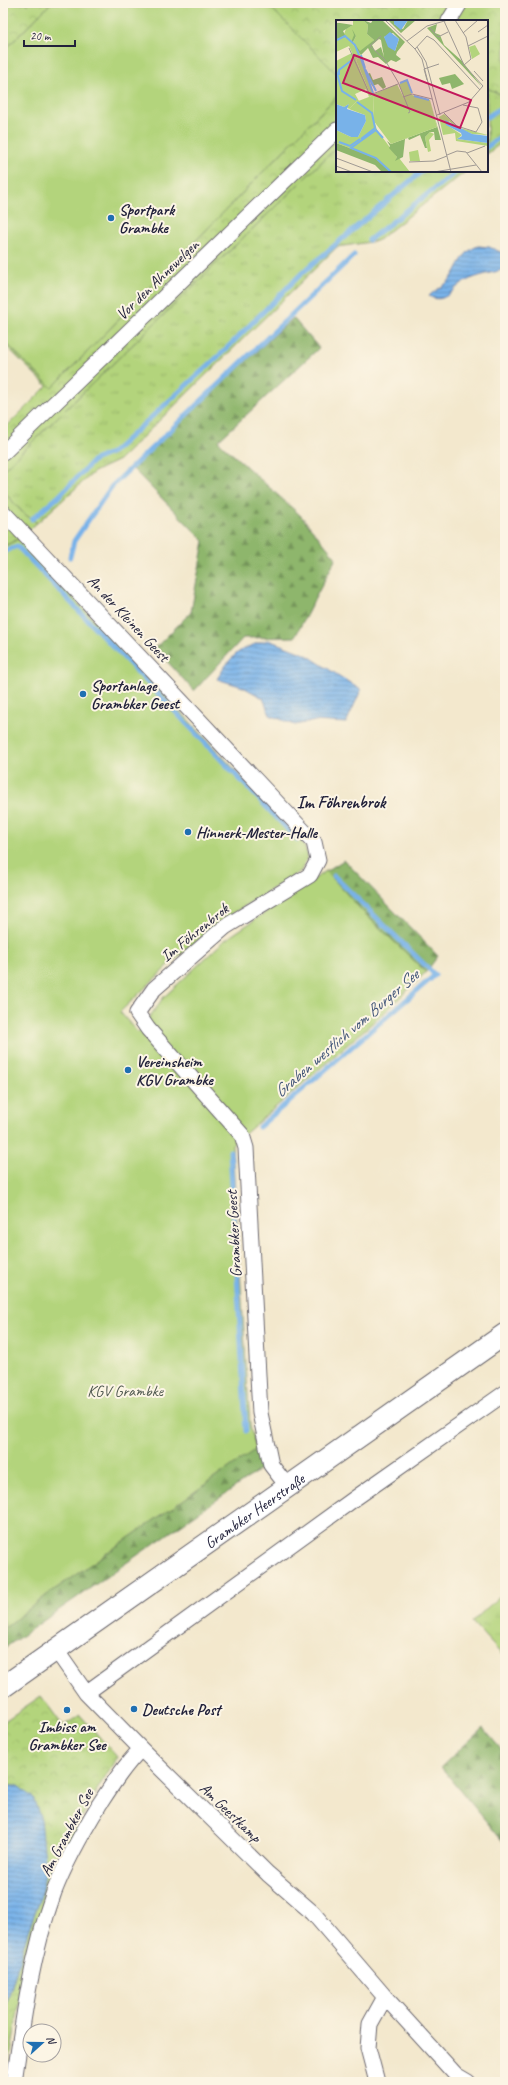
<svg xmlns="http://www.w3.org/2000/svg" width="508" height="2085" viewBox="0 0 508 2085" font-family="Caveat,sans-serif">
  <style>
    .grass { fill: url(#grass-tufts); stroke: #6a7b5c }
    .forest { fill: url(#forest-firs); stroke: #586c54 }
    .park { fill: url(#park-crowns); stroke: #6a7b5c }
    .garden { fill: #b3d47c; stroke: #6a7b5c }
    .water { fill: url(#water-rules); stroke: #4d6a92 }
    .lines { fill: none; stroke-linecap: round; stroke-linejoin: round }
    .stream { stroke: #78b2e9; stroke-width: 5 }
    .minor-casing { stroke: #6b676e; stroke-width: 17 }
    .secondary-casing { stroke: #6b676e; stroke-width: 23 }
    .minor { stroke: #fff; stroke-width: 15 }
    .secondary { stroke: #fff; stroke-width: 21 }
    .poi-dot { fill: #1f6fb2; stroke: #fcf5e5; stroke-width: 1.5 }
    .labels { text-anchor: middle; stroke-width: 4; stroke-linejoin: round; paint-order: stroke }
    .poi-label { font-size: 16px; font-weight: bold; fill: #22223b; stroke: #fcf5e5; text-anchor: start }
    .street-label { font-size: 16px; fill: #22223b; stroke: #fcf5e5 }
    .park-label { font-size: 16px; fill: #4e574e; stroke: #fcf5e5 }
    .neighbourhood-label { font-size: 17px; font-weight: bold; fill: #22223b; stroke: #fcf5e5 }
    .water-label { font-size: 17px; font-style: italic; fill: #405478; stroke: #fcf5e5 }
    .inset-river { fill: none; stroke: #78b2e9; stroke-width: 2 }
    .inset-road { fill: none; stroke: #9f9993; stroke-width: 1 }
    .view { fill: #c2185b; fill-opacity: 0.15; stroke: #c2185b; stroke-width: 2 }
    .inset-edge { fill: none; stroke: #22223b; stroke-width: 2 }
  </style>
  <defs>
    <pattern id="grass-tufts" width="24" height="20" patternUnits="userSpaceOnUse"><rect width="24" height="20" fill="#b3d47c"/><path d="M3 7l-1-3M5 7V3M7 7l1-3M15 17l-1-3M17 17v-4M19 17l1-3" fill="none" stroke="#9ab66c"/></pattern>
    <pattern id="forest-firs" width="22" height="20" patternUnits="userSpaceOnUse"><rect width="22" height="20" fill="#8eb66c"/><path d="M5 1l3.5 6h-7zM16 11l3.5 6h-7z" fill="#74945a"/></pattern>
    <pattern id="park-crowns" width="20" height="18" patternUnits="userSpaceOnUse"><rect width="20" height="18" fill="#b3d47c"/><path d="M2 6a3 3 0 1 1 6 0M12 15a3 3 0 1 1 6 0" fill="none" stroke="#9ab66c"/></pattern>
    <pattern id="water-rules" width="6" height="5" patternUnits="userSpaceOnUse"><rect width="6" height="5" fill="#78b2e9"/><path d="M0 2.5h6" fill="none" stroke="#6290be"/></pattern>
  </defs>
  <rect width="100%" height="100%" fill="#fcf5e5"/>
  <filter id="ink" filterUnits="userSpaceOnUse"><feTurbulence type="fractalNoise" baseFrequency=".025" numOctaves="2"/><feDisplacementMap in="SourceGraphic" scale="8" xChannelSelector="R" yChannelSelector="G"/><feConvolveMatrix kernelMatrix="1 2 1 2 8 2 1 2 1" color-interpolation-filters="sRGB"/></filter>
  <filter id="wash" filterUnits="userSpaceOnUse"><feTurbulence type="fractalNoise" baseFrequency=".012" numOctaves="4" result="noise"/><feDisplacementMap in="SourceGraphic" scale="16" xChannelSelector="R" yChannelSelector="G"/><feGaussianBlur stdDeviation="0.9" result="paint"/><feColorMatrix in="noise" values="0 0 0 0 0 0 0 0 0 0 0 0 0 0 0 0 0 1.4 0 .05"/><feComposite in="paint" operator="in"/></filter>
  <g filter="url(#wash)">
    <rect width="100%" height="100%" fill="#f3e8cd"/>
    <!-- grass -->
    <path class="grass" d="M487,88L505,96V140L487,154Z
      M337,147V171H466L377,241L337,247L119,460L94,472L37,523L23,513L3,491V470Z
      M505,1591V1658L472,1622Z"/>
    <!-- forest -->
    <path class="forest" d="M293,318L319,348L218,441L301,516L336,558L295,637L243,638L194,691L155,648L191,612L204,541L131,467Z
      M344,860L438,956L426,972L364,913L327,873L326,871Z
      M256,1449L261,1469L3,1649V1629L48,1594Z
      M483,1728L505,1754V1844L441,1767Z"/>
    <!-- park -->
    <path class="park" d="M3,3H51L3,52Z
      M266,3H505V96L487,88V21H337V74Z
      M337,96V147L3,470V430L47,386L3,343V340L52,388Z
      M3,491L23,513L37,523L18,539L5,546L3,544Z
      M41,1696L63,1726L80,1715L117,1757C104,1779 89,1802 78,1825C37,1909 19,1991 7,2082H3V2016L28,1931L40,1899L18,1786H3V1722Z"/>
    <!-- garden -->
    <path class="garden" d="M51,3H266L337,74V96L52,388L3,340V52Z
      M18,539L302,841L308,856L301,871L219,922L173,961L120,1012L138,1033L163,998L225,940L326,871L364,913L426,972L386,1011L232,1145L250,1426L256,1449L48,1594L3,1629V547Z"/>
    <!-- water -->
    <path class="water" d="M478,246L489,247L505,254V269C492,273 478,275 466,281C454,286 445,306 429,296C435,290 443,287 449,281C460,268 461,252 478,246Z
      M268,640L305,654L361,690L346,723L315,721L295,725L270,715L263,698L243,687L217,679C233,653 238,649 268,640Z
      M3,1786H18L33,1798L41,1819L46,1869L40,1899L28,1931L3,2016Z"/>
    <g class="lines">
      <!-- stream -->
      <path class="stream" d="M487,117L505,105
        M487,147L505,133
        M369,240L457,171
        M32,519L58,497L94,460L113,452L222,353L301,274L422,171
        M3,552L17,546L297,839
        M70,557L74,541L112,486L354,255
        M259,1127L435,975L334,876
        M230,1151L246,1431"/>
    </g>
  </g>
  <g filter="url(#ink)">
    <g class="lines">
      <!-- minor casing -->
      <g class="minor-casing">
        <path id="minor" d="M449,21L460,3
          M3,453L337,130
          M3,512L314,842L318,860L310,875L225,927L154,989L137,1013L148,1029L242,1135L246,1148L260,1413L271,1465L288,1487
          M56,1650L86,1693L141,1749L268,1874L313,1913L385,1997L456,2075L468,2082
          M86,1693L354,1499L505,1393
          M14,2082C23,2018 32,1953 54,1892C66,1861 82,1833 99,1805C112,1785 124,1766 141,1749
          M377,2082L368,2048L370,2024L385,1997"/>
      </g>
      <!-- secondary casing -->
      <g class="secondary-casing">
        <g id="secondary">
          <path id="s1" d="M3,1687L505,1334"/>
        </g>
      </g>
      <!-- minor -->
      <use href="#minor" class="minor"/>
      <!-- secondary -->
      <use href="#secondary" class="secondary"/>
    </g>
  </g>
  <!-- markers -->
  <g class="poi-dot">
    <circle cx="111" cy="218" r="4"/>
    <circle cx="83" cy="694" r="4"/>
    <circle cx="188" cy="832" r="4"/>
    <circle cx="128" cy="1070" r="4"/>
    <circle cx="134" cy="1709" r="4"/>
    <circle cx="67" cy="1710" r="4"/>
  </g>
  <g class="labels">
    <!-- poi labels -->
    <g class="poi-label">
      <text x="119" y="215">Sportpark<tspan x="119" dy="18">Grambke</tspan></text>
      <text x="91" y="691">Sportanlage<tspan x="91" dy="18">Grambker Geest</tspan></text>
      <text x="196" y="838">Hinnerk-Mester-Halle</text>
      <text x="136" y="1067">Vereinsheim<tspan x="136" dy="18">KGV Grambke</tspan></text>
      <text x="142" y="1715">Deutsche Post</text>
      <text x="67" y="1732" text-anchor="middle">Imbiss am<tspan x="67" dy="18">Grambker See</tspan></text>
    </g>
    <!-- street labels -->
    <g class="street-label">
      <text transform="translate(157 279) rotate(-44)" y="6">Vor den Ahnewelgen</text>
      <text transform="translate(129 618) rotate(47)" y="6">An der Kleinen Geest</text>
      <text transform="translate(194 932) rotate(-39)" y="6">Im Föhrenbrok</text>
      <text transform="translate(233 1234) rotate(-93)" y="6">Grambker Geest</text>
      <text dy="6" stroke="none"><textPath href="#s1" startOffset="307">Grambker Heerstraße</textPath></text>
      <text transform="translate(231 1812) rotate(44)" y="6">Am Geestkamp</text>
      <text transform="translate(66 1832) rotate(-62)" y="6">Am Grambker See</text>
    </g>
    <!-- park labels -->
    <g class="park-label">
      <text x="125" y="1396">KGV Grambke</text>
    </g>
    <!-- neighbourhood labels -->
    <g class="neighbourhood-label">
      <text x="341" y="808">Im Föhrenbrok</text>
    </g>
    <!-- water labels -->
    <g class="water-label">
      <text transform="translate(346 1033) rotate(-41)" y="6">Graben westlich vom Burger See</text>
    </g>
  </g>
  <!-- overview -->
  <g transform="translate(336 20)">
    <rect width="152" height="152" fill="#f3e8cd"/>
    <path d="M17,0H27L32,5L31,14L38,20L24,32L17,22L20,16L17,12L19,15L13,25L8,14L10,9L17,5ZM25,35L37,72L34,74L20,40ZM38,75L37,97L41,110L61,137L60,140L63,138L74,152H55L38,137L0,123V110L15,117H22L30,101L29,95L13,89L20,82ZM94,112L98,114L93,120L95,131L92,132L89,117ZM82,130L84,141H74L73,132Z" fill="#b3d47c"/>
    <path d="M27,0L35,3L37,0H46L69,22L61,32L60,35L65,39L60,42L55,40L50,44L42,37L37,38L32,28L25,35L24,34L15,22L18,15L16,9L20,16L17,22L24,31L38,20L31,14L32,5ZM57,13L63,19L59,31L48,17ZM43,19L45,20L48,37L45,27L39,31L36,25ZM52,0H58V4L67,9L72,0H80L65,13ZM4,3L17,5L7,11L10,17L1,23L0,3ZM101,4L99,13L104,15L108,25L126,41L146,67L91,8ZM34,53L37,60L46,57L50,67L47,69L42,64L36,66L31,54ZM119,54L128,64L116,69L114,63L106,65L103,58ZM94,80L105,120H99L98,112H94L89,117L91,128H89L84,115L73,120L72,118L69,119L67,137L59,141L61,137L53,128L54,126L51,121L55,124L101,107ZM0,123L38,137L55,152H46L39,145L0,130Z" fill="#8eb66c" fill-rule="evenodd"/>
    <path d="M7,16L15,22L25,35L20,40L34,74L37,72L38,75L20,82L13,89L11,87L13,84L8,87L0,84V41L16,33L13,26L0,32L1,20ZM30,69L33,77L23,81L19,74ZM139,25L144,34L136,39L133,27ZM108,94L124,108L152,115L136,114L120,107L113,101L111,105L126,115L121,119L152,123V126L120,121L119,113L107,115L103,97Z" fill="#b3d47c" fill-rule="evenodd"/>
    <path d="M20,46L30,69L15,75L5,52ZM71,60L76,75L94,80L101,107L55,124L37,100L38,74L61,64L68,78L63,64Z" fill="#b3d47c"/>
    <path d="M58,0H72L65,10L58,4ZM54,12L63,19L59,31L52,27L48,17ZM0,84L8,87L13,84L11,89L29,95L30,101L22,117H15L0,110ZM109,100L136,114L152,116V123L121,119L126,116L125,113L110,105Z" fill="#78b2e9"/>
    <path class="inset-river" d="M1,20L9,16L19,25L23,35M25,35L29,48M24,36L37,73M29,49L40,71M0,50L6,71L20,80M3,55V50L16,40M64,63L71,60L76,73M78,76L93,80M21,82L36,93L39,108L25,119M47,118L40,110L15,128L40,138L55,152M3,122L14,126L24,119"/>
    <path class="inset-road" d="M49,0L79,29L86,39L115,152M119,0L130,17L135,39L128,45M94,8L102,17L112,12M142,12L152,5M127,13L142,0M45,16L34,26L49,40L62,62L74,92L72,93M71,21L91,6L112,0M132,26L152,16M81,27L90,42L104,95M13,28L34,75L62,64M79,29L91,16L98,20L144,70M138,51L147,61M91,60L88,49L103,44M67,77L76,74L96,79M108,93L121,106L140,112L146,102L142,88L127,85M101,95L133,82L147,66L128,45L108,1M131,133L149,126M111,135L121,131L130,132L146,152M0,138L37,152M73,142L98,141L111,136M0,146L16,152M98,152L140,145"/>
    <path class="view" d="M18,35L135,80L124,108L7,63Z"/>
    <rect width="152" height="152" class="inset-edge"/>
  </g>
  <!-- margin -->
  <rect width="508" height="2085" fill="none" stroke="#fcf5e5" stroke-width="16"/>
  <!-- north arrow -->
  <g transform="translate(42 2043) rotate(69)"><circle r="19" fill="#fcf5e5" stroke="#a5a1a1"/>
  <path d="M0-3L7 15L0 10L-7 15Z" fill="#1f6fb2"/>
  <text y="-6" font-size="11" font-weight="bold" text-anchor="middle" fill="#22223b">N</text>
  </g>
  <!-- scale -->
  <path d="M24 40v6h51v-6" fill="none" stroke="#22223b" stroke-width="2"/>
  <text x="30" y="40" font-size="12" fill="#22223b" stroke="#fcf5e5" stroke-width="3" paint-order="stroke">20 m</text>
</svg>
